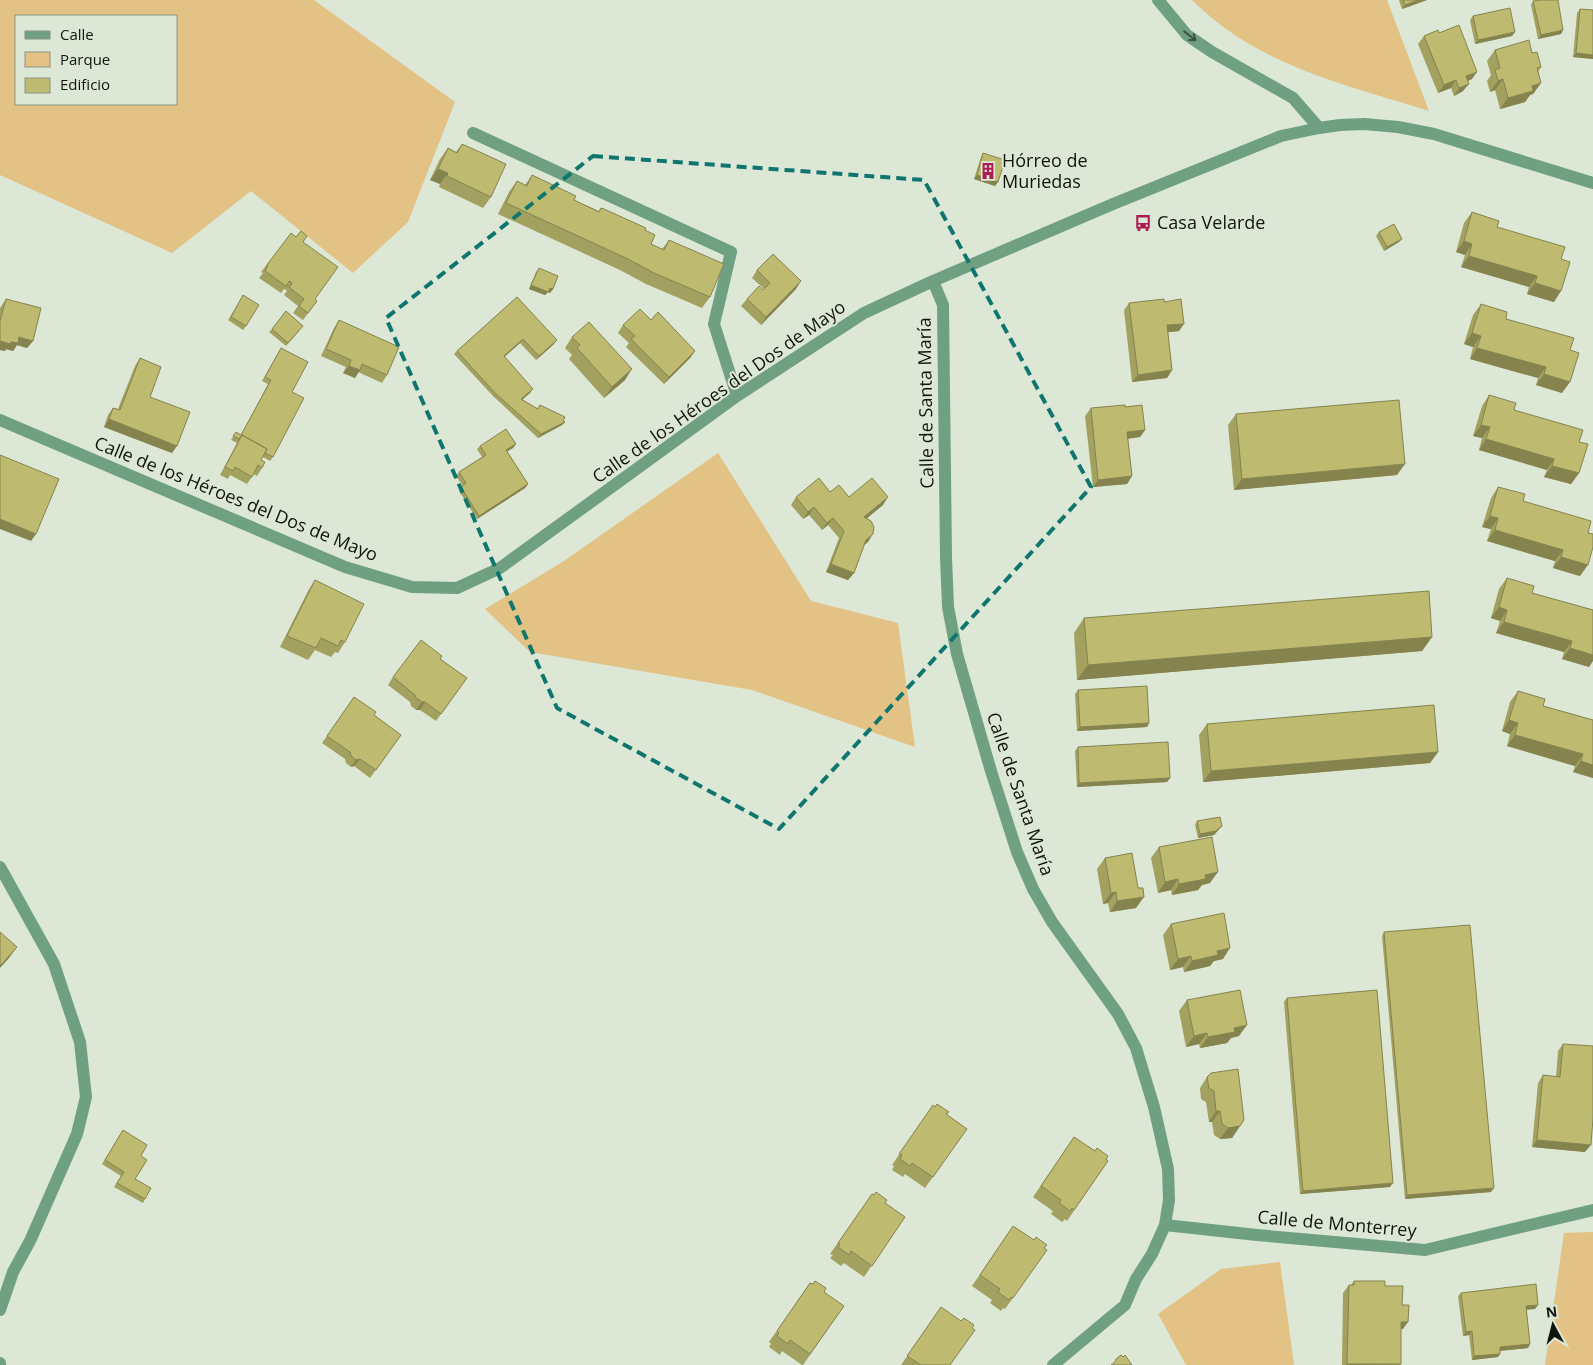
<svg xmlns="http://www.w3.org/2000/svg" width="1593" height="1365" viewBox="0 0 1593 1365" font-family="'Open Sans',sans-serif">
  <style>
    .green { fill: #e3c286; fill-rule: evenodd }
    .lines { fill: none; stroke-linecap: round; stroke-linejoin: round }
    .minor { stroke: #6ea081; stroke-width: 12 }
    .wall { fill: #a3a160 }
    .shaded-wall { fill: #85834e }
    .building { fill: #bebb70; stroke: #85834e }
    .oneway { stroke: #3a5342 }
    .marked { fill: none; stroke: #0f766e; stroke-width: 4; stroke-dasharray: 10 6; stroke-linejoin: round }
    .labels { text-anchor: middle; stroke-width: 4; stroke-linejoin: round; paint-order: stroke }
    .poi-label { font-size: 18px; fill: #10140e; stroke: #dde7d6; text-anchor: start }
    .street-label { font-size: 18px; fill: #10140e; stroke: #dde7d6 }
  </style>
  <rect width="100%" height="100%" fill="#dde7d6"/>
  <!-- green -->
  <path class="green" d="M0,0H314L455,102L408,222L353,273L251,191L172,253L0,175ZM16,16H176V104H16Z
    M1192,0H1387L1429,111C1343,84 1258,66 1192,0Z
    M718,453L811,601L898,623L915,747L752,690L530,652L485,609L564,561Z
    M1593,1232V1365H1545L1564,1233Z
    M1280,1262L1294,1365H1186L1158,1314L1221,1269Z"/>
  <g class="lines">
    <!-- minor -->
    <path class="minor" d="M1158,0L1187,35L1212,52L1293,98L1319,128
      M473,133L731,252L714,324L737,396
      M933,281L943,305L946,557L948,607L957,654L991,771L1017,852L1033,889L1052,922L1118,1014L1136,1048L1154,1107L1168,1169L1169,1200L1165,1225L1152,1254L1136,1279L1125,1305L1053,1365
      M0,420L345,567L412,587L457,588L500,568L737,396L864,313L933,281L1113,204L1281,136L1319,128L1340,125L1364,124L1398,127L1434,134L1593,183
      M0,867L54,964L80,1042L86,1097L77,1134L30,1241L13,1272L0,1310
      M1165,1225L1257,1235L1425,1250L1593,1210
      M0,1363V1365"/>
  </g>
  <!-- wall -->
  <path class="wall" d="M1399,0H1427L1402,9Z
    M1533,1L1563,30L1561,34L1538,39L1531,5Z
    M1580,9L1593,10V59L1573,57L1577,13Z
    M1473,16L1512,36L1475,44L1470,20Z
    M1439,33L1472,79L1468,81L1463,91L1454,96L1451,88L1438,93L1418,44L1424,36Z
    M1495,50L1532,53L1541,67L1538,72L1541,83L1533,94L1530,95L1525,102L1500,109L1495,90L1490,92L1487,81L1491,75L1487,61Z
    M462,144L491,197L483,208L439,187L440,184L430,180L440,159L448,148L456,152Z
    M983,153L995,186L974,179L981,157Z
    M532,175L574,200L599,211L601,208L645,230L651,244L662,249L669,240L710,297L702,308L646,284L620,270L498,214L509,192L517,181L525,185Z
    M1472,212L1497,227L1561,259L1554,302L1527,294L1529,287L1461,267L1465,255L1456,252L1464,223Z
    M1379,232L1399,242L1384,251L1376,236Z
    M291,233L303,242L315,299L317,301L303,320L293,313L298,306L284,295L287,291L286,290L284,289L281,293L259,278L263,273L261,272Z
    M539,268L553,289L550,293L548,292L545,295L529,289L536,272Z
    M757,270L796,289L761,325L741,306L747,299L764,289L752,278Z
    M517,297L554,344L536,360L520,343L504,357L530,393L522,400L537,409L540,405L563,421L565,422L562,425L538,438L493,396L454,354L457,351Z
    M6,299L33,341L27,348L17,345L13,351L6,349L5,351L0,350V308Z
    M241,299L246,326L243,330L228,320Z
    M1164,302L1179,331L1168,332L1172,370L1167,378L1132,382L1124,310L1129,303Z
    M1481,304L1506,319L1570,350L1562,393L1536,385L1538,378L1470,359L1473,347L1464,344L1473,315Z
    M339,320L387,375L382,383L358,372L355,378L343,373L346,367L321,356L334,328Z
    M651,320L695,351L690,358L664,384L626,347L629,343L618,333L623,325Z
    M272,329L300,330L286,346L269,332Z
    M572,337L625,380L604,398L569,359L572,355L565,348Z
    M281,348L292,392L273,457L270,461L263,457L261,460L262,468L257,476L254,474L247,484L230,475L228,479L220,475L237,443L231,440L236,432L241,435L268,384L262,381Z
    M140,358L150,397L172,453L104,427L108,415L113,408L118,409L135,366Z
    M1489,395L1514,410L1579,442V473L1571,484L1544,477L1547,470L1479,450L1482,438L1473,436L1482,406Z
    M1125,407L1145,430L1140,437L1128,439L1132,476L1127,484L1093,487L1085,416L1091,408Z
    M1236,414L1397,475L1234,490L1228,425Z
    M516,444L513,448L507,451L528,484L525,488L477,519L459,491L463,486L456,476L459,472L482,457L477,449L480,446Z
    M1498,487L1523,501L1588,533L1580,576L1553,568L1555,561L1487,541L1491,529L1482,527L1491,498Z
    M830,492L883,505L866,518L868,542L864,545L854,573L848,580L826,572L839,538L828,525L822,530L809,515L803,519L791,505L796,497Z
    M1507,578L1532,593L1593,610L1589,667L1562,659L1564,652L1496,633L1500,621L1491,618L1499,589Z
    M315,580L345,642L338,653L335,652L331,657L315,650L308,660L280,647L308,591Z
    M1084,618L1432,637L1422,651L1077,680L1074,633Z
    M440,659L467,678L436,721L420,710H416L411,706L410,702L388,685L393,677Z
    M1078,690L1149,723L1147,727L1077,731L1075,694Z
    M1518,691L1543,706L1593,720V778L1573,772L1575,766L1507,746L1510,734L1502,731L1510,702Z
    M354,697L374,715L401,735L370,778L354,766L351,767L346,763L345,759L322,743Z
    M1207,724L1438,752L1430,763L1203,782L1199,735Z
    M1078,747L1170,778L1167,782L1077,787L1075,751Z
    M1197,821L1219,829L1214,835L1198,838L1195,825Z
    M1159,847L1210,883L1202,885L1198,890L1172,895L1171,890L1158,893L1151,858Z
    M1105,858L1136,908L1110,912L1108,903L1103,904L1097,869Z
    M1171,924L1223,959L1214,961L1210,966L1184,972L1183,967L1170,970L1163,935Z
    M1384,932L1491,1192L1405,1199L1382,936Z
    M1287,998L1390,1187L1300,1194L1284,1002Z
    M1187,1000L1239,1036L1231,1038L1227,1043L1200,1048L1199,1044L1186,1047L1179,1011Z
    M1563,1044L1585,1152L1532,1147L1538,1083L1543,1075L1556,1077L1558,1051Z
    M1207,1077L1244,1120L1232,1138L1220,1139L1214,1135L1212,1122H1209L1206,1102L1201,1099L1200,1088Z
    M933,1105L967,1129L925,1188L905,1174L903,1177L892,1170L894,1166L892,1165Z
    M123,1130L141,1156L135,1179L145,1199L143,1203L114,1187L121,1176L102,1164Z
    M1074,1137L1108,1161L1067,1221L1065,1219L1062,1222L1051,1214L1053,1211L1033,1197Z
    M872,1194L905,1217L864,1277L844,1263L841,1266L830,1258L833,1255L830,1254Z
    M1013,1226L1047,1250L1005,1309L1003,1308L1001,1311L990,1303L992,1300L972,1286Z
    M1354,1281L1385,1286L1402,1305L1403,1329H1401V1365H1342L1343,1293L1349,1285H1351Z
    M810,1283L844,1306L803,1365H802L782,1351L780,1355L769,1347L771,1344L769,1342Z
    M1461,1293L1535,1309H1526L1530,1344L1528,1348L1500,1351L1498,1357L1472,1360L1469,1335L1463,1336L1458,1296Z
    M941,1307L950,1365H901Z"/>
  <!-- shaded-wall -->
  <path class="shaded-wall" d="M1418,0H1427L1402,9L1405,5Z
    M1563,30L1561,34L1538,39L1541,35Z
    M1515,32L1512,36L1475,44L1478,40Z
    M1576,53L1593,55V59L1573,57Z
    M1477,72L1472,79L1460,84L1466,76Z
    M1503,79L1495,90L1490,92L1498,81Z
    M1456,80L1451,88L1438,93L1444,85Z
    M1541,83L1533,94L1530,95L1525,102L1500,109L1508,98L1532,86Z
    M1469,84L1463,91L1454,96L1459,88Z
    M438,169L448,173L440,184L430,180Z
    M977,175L998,182L995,186L974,179Z
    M1402,239L1399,242L1384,251L1387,247Z
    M1464,241L1472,244L1465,255L1456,252Z
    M1469,256L1537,276L1529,287L1461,267Z
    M801,281L796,289L761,325L766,317Z
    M1535,283L1561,291L1554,302L1527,294Z
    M531,285L550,288L553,289L550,293L548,292L545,295L529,289Z
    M1184,324L1179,331L1162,333L1167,325Z
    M1472,333L1481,336L1473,347L1464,344Z
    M19,337L33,341L27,348L17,345L13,351L6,349L5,351L0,350V341L11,342Z
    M523,339L520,343L501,360L504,356Z
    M557,340L554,344L536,360L539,356Z
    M1477,348L1546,367L1538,378L1470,359Z
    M695,351L690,358L664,384L669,377Z
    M349,366L360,370L355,378L343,373Z
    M632,369L625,380L604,398L612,387Z
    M1172,370L1167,378L1132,382L1138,375Z
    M1544,374L1570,382L1562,393L1536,385Z
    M533,389L530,393L518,403L521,399Z
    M109,419L177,446L172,453L104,427Z
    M565,422L562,425L538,438L541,434Z
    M1481,425L1490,427L1482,438L1473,436Z
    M1145,430L1140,437L1122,439L1127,432Z
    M1486,439L1554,459L1547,470L1479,450Z
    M516,444L513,448L503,454L506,450Z
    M1405,464L1397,475L1234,490L1242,479Z
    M1552,466L1579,473L1571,484L1544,477Z
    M1132,476L1127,484L1093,487L1098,480Z
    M528,484L525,488L477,519L479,516Z
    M888,497L883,505L859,525L864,517Z
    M814,507L809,515L803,519L808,512Z
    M1490,516L1498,518L1491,529L1482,527Z
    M833,518L828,525L822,530L827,523Z
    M0,519L36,534L31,541L0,529Z
    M1495,530L1563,550L1555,561L1487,541Z
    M873,534L868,542L860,548L866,540Z
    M1561,557L1588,565L1580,576L1553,568Z
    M831,564L854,573L848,580L826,572Z
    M1499,607L1507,610L1500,621L1491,618Z
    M1504,622L1572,641L1564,652L1496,633Z
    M1432,637L1422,651L1077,680L1088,665Z
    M1570,648L1593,655V661L1589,667L1562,659Z
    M422,702H425L420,710H416Z
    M1509,720L1518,723L1510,734L1502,731Z
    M1149,723L1147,727L1077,731L1080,727Z
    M1515,735L1583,754L1575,766L1507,746Z
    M1438,752L1430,763L1203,782L1211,771Z
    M360,759L354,766L351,767L356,760Z
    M1581,761L1593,765V778L1573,772Z
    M1170,778L1167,782L1077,787L1079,783Z
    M1222,826L1214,835L1198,838L1200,834Z
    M1218,872L1210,883L1202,885L1198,890L1172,895L1179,884L1205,875Z
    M1178,879L1171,890L1158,893L1165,882Z
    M1116,892L1108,903L1103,904L1111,893Z
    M1144,897L1136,908L1110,912L1117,901Z
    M17,947L9,958L0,968V966Z
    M1230,948L1223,959L1214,961L1210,966L1184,972L1192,961L1217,951Z
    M1191,956L1183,967L1170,970L1178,959Z
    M1247,1025L1239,1036L1231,1038L1227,1043L1200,1048L1208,1037L1234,1028Z
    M1207,1033L1199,1044L1186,1047L1194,1036Z
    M1216,1111H1220L1212,1122H1209Z
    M1240,1126L1232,1138L1220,1139L1228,1128Z
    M1537,1140L1591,1145L1585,1152L1532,1147Z
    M1393,1183L1390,1187L1300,1194L1303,1191Z
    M1494,1188L1491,1192L1405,1199L1407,1195Z
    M1538,1305L1535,1309L1523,1310L1526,1306Z
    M1401,1322H1408L1403,1329H1396Z
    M1472,1331L1469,1335L1463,1336L1466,1332Z
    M1530,1344L1528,1348L1497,1351L1500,1347Z
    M1500,1354L1498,1357L1472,1360L1474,1356Z
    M1347,1364H1401L1346,1365Z"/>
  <!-- building -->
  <path class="building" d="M1403,0H1418L1405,5Z
    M1539,0H1558L1563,30L1541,35L1533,1Z
    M1510,8L1515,32L1478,40L1473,16Z
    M1580,9L1593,10V55L1576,53Z
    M1459,25L1477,72L1466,76L1469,84L1459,88L1456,80L1444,85L1424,36L1438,30L1439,33Z
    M1529,40L1532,53L1537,52L1541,67L1537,68L1541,83L1532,86L1533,91L1508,98L1503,79L1498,81L1495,70L1500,68L1495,50Z
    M462,144L506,164L491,197L447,176L448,173L438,169L448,148L457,153Z
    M983,153L1005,160L998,182L977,175Z
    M532,175L576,196L574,200L599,212L601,208L604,209L646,228L645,230L655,235L651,244L664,250L669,240L724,264L710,297L654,273L628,259L506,203L517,181L527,186Z
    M1472,212L1499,221L1497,227L1565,247L1561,259L1570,262L1561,291L1535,283L1537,276L1469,256L1472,244L1464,241Z
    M1394,224L1402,239L1387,247L1379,232Z
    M301,231L307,236L303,242L338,267L315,299L317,301L308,313L299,306L304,299L289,287L292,284L291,282L289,281L286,286L265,271L268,266L267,265L291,233L296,237Z
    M773,254L801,281L766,317L747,299L759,286L763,290L770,283L757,270Z
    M539,268L558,276L553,289L550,288L548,292L531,285Z
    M243,295L259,305L246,326L231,317Z
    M517,297L557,340L539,356L523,339L504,356L533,389L521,399L538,409L540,405L565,417L563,421L565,422L541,434L495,393L457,351Z
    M6,299L41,308L33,341L19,337L18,343L11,342L10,344L0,341V321Z
    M1164,299V302L1181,299L1184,324L1167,325L1172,370L1138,375L1129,303Z
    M1481,304L1507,312L1506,319L1574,338L1570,350L1579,353L1570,382L1544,374L1546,367L1477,348L1481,336L1472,333Z
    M640,309L651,320L658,312L695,351L669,377L631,339L635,336L623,325Z
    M286,311L303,326L288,343L272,329Z
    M339,320L399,347L387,375L362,364L360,370L349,366L351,360L326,349Z
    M589,322L632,369L612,387L577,348L580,345L572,337Z
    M281,348L308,362L292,392L304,398L273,457L265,453L267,449L242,435L239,439L233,436L236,432L241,435L271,380L265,377Z
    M140,358L161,367L150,397L190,412L177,446L109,419L113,408L120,410Z
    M1489,395L1516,403L1514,410L1583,430L1579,442L1588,444L1579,473L1552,466L1554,459L1486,439L1490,427L1481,425Z
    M1399,400L1405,464L1242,479L1236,414Z
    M1125,405V407L1142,405L1145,430L1127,432L1132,476L1098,480L1091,408Z
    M506,429L516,444L506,450L528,484L479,516L461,487L466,483L459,472L486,455L480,446Z
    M242,435L267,449L261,460L265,462L262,468L258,465L252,477L235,467L233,471L225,467Z
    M0,455L59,479L36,534L0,519Z
    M819,478L830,492L839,485L849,497L872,478L888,497L864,517L871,521L874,527L873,534L866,540L854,573L831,564L844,531L833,518L827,523L814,507L808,512L796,497Z
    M1498,487L1525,494L1523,501L1591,521L1588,533L1593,534V547L1588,565L1561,557L1563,550L1495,530L1498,518L1490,516Z
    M1507,578L1534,586L1532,593L1593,610V655L1570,648L1572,641L1504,622L1507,610L1499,607Z
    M315,580L364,604L345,642L341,640L338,646L321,638L316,648L287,636Z
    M1429,591L1432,637L1088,665L1084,618Z
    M421,640L442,656L440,659L467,678L441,714L425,702H422L416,698L415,695L393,677Z
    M1147,686L1149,723L1080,727L1078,690Z
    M1518,691L1545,699L1543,706L1593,720V765L1581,761L1583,754L1515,735L1518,723L1509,720Z
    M354,697L376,712L374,715L401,735L376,770L360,759L356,760L351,756L350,752L327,736Z
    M1434,705L1438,752L1211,771L1207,724Z
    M1168,742L1170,778L1079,783L1078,747Z
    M1220,817L1222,826L1216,831L1200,834L1197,821Z
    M1212,837L1218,872L1205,875L1206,879L1179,884L1178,879L1165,882L1159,847Z
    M1132,853L1138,888H1143L1144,897L1117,901L1116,892L1111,893L1105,858Z
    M1224,913L1230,948L1217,951L1218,955L1192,961L1191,956L1178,959L1171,924Z
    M1470,925L1494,1188L1407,1195L1384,932Z
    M0,932L17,947L0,966Z
    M1240,990L1247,1025L1234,1028L1235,1032L1208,1037L1207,1033L1194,1036L1187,1000Z
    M1377,990L1393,1183L1303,1191L1287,998Z
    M1563,1044L1593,1046V1118L1591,1145L1537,1140L1543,1075L1560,1077Z
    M1238,1069L1244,1120L1240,1126L1228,1128L1222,1124L1220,1111H1216L1214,1091L1209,1088L1207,1077L1211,1073Z
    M937,1104L949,1112L946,1114L967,1129L933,1177L912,1163L910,1166L900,1159L902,1155L899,1154L933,1105L935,1107Z
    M123,1130L147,1145L141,1156L147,1160L135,1179L151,1188L145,1199L117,1183L124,1172L105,1160Z
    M1074,1137L1095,1151L1097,1148L1108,1156L1106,1159L1108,1161L1074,1210L1072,1208L1070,1211L1059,1203L1061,1200L1041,1186Z
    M876,1192L887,1200L885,1203L905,1217L872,1266L851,1251L849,1255L838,1247L840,1244L838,1243L872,1194L874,1195Z
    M1013,1226L1034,1240L1036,1237L1047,1245L1044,1248L1047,1250L1013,1298L1011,1297L1009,1300L998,1292L1000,1289L980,1275Z
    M815,1281L826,1288L824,1292L844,1306L810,1354L790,1340L788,1344L777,1336L779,1333L777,1331L810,1283L813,1284Z
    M1354,1281H1385V1286H1403L1402,1305H1409L1408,1322H1401V1364H1347L1349,1285H1354Z
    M1536,1284L1538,1305L1526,1306L1530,1344L1500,1347V1354L1474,1356L1472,1331L1466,1332L1461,1293Z
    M941,1307L961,1321L964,1318L974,1325L972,1328L975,1330L950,1365H921L907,1356Z
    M1121,1355L1123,1357L1125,1355L1132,1365H1111L1115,1362L1116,1359Z"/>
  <!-- one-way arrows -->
  <defs><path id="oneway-shaft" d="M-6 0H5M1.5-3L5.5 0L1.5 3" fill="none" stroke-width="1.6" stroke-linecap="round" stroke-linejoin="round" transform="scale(1.25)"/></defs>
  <use class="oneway" href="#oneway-shaft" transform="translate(1190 36) rotate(39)"/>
  <!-- marked area -->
  <path class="marked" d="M593,156L924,180L1091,487L779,829L557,708L386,318Z"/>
  <!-- icons -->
  <defs>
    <g id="building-bare" transform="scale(1.35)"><path d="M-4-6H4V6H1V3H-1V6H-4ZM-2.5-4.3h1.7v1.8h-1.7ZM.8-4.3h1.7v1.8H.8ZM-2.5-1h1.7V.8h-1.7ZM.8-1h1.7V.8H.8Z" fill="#ac1b50" stroke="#dde7d6" stroke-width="2.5" paint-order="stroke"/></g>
    <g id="bus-bare" transform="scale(1.35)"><path d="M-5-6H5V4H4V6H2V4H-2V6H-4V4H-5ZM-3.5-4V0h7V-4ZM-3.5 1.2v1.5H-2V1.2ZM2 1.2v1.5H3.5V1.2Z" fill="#ac1b50" stroke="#dde7d6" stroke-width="2.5" paint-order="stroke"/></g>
  </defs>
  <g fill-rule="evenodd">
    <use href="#building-bare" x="988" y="171"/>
    <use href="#bus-bare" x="1143" y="223"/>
  </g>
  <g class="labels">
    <!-- poi labels -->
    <g class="poi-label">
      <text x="1002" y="167">Hórreo de<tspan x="1002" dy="21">Muriedas</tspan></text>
      <text x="1157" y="229">Casa Velarde</text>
    </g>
    <!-- street labels -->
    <g class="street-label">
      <text transform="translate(719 392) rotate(-35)" y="6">Calle de los Héroes del Dos de Mayo</text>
      <text transform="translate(926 403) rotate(-91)" y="6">Calle de Santa María</text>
      <text transform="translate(236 499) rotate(22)" y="6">Calle de los Héroes del Dos de Mayo</text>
      <text transform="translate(1020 794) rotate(71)" y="6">Calle de Santa María</text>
      <text transform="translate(1337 1224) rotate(5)" y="6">Calle de Monterrey</text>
    </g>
  </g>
  <!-- legend -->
  <rect x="15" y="15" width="162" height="90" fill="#dde7d6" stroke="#8b9386"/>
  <rect x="25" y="31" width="25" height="8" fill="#6ea081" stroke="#8b9386"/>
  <text x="60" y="40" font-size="15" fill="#10140e">Calle</text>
  <rect x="25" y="52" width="25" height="15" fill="#e3c286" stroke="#8b9386"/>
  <text x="60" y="65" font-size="15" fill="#10140e">Parque</text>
  <rect x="25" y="78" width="25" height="15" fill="#bebb70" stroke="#8b9386"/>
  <text x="60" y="90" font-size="15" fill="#10140e">Edificio</text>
  <!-- north arrow -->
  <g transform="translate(1553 1325) rotate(353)" stroke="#dde7d6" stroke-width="4" paint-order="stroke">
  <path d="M0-4L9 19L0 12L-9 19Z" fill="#10140e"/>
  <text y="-8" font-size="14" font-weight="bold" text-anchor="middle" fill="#10140e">N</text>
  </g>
</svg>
